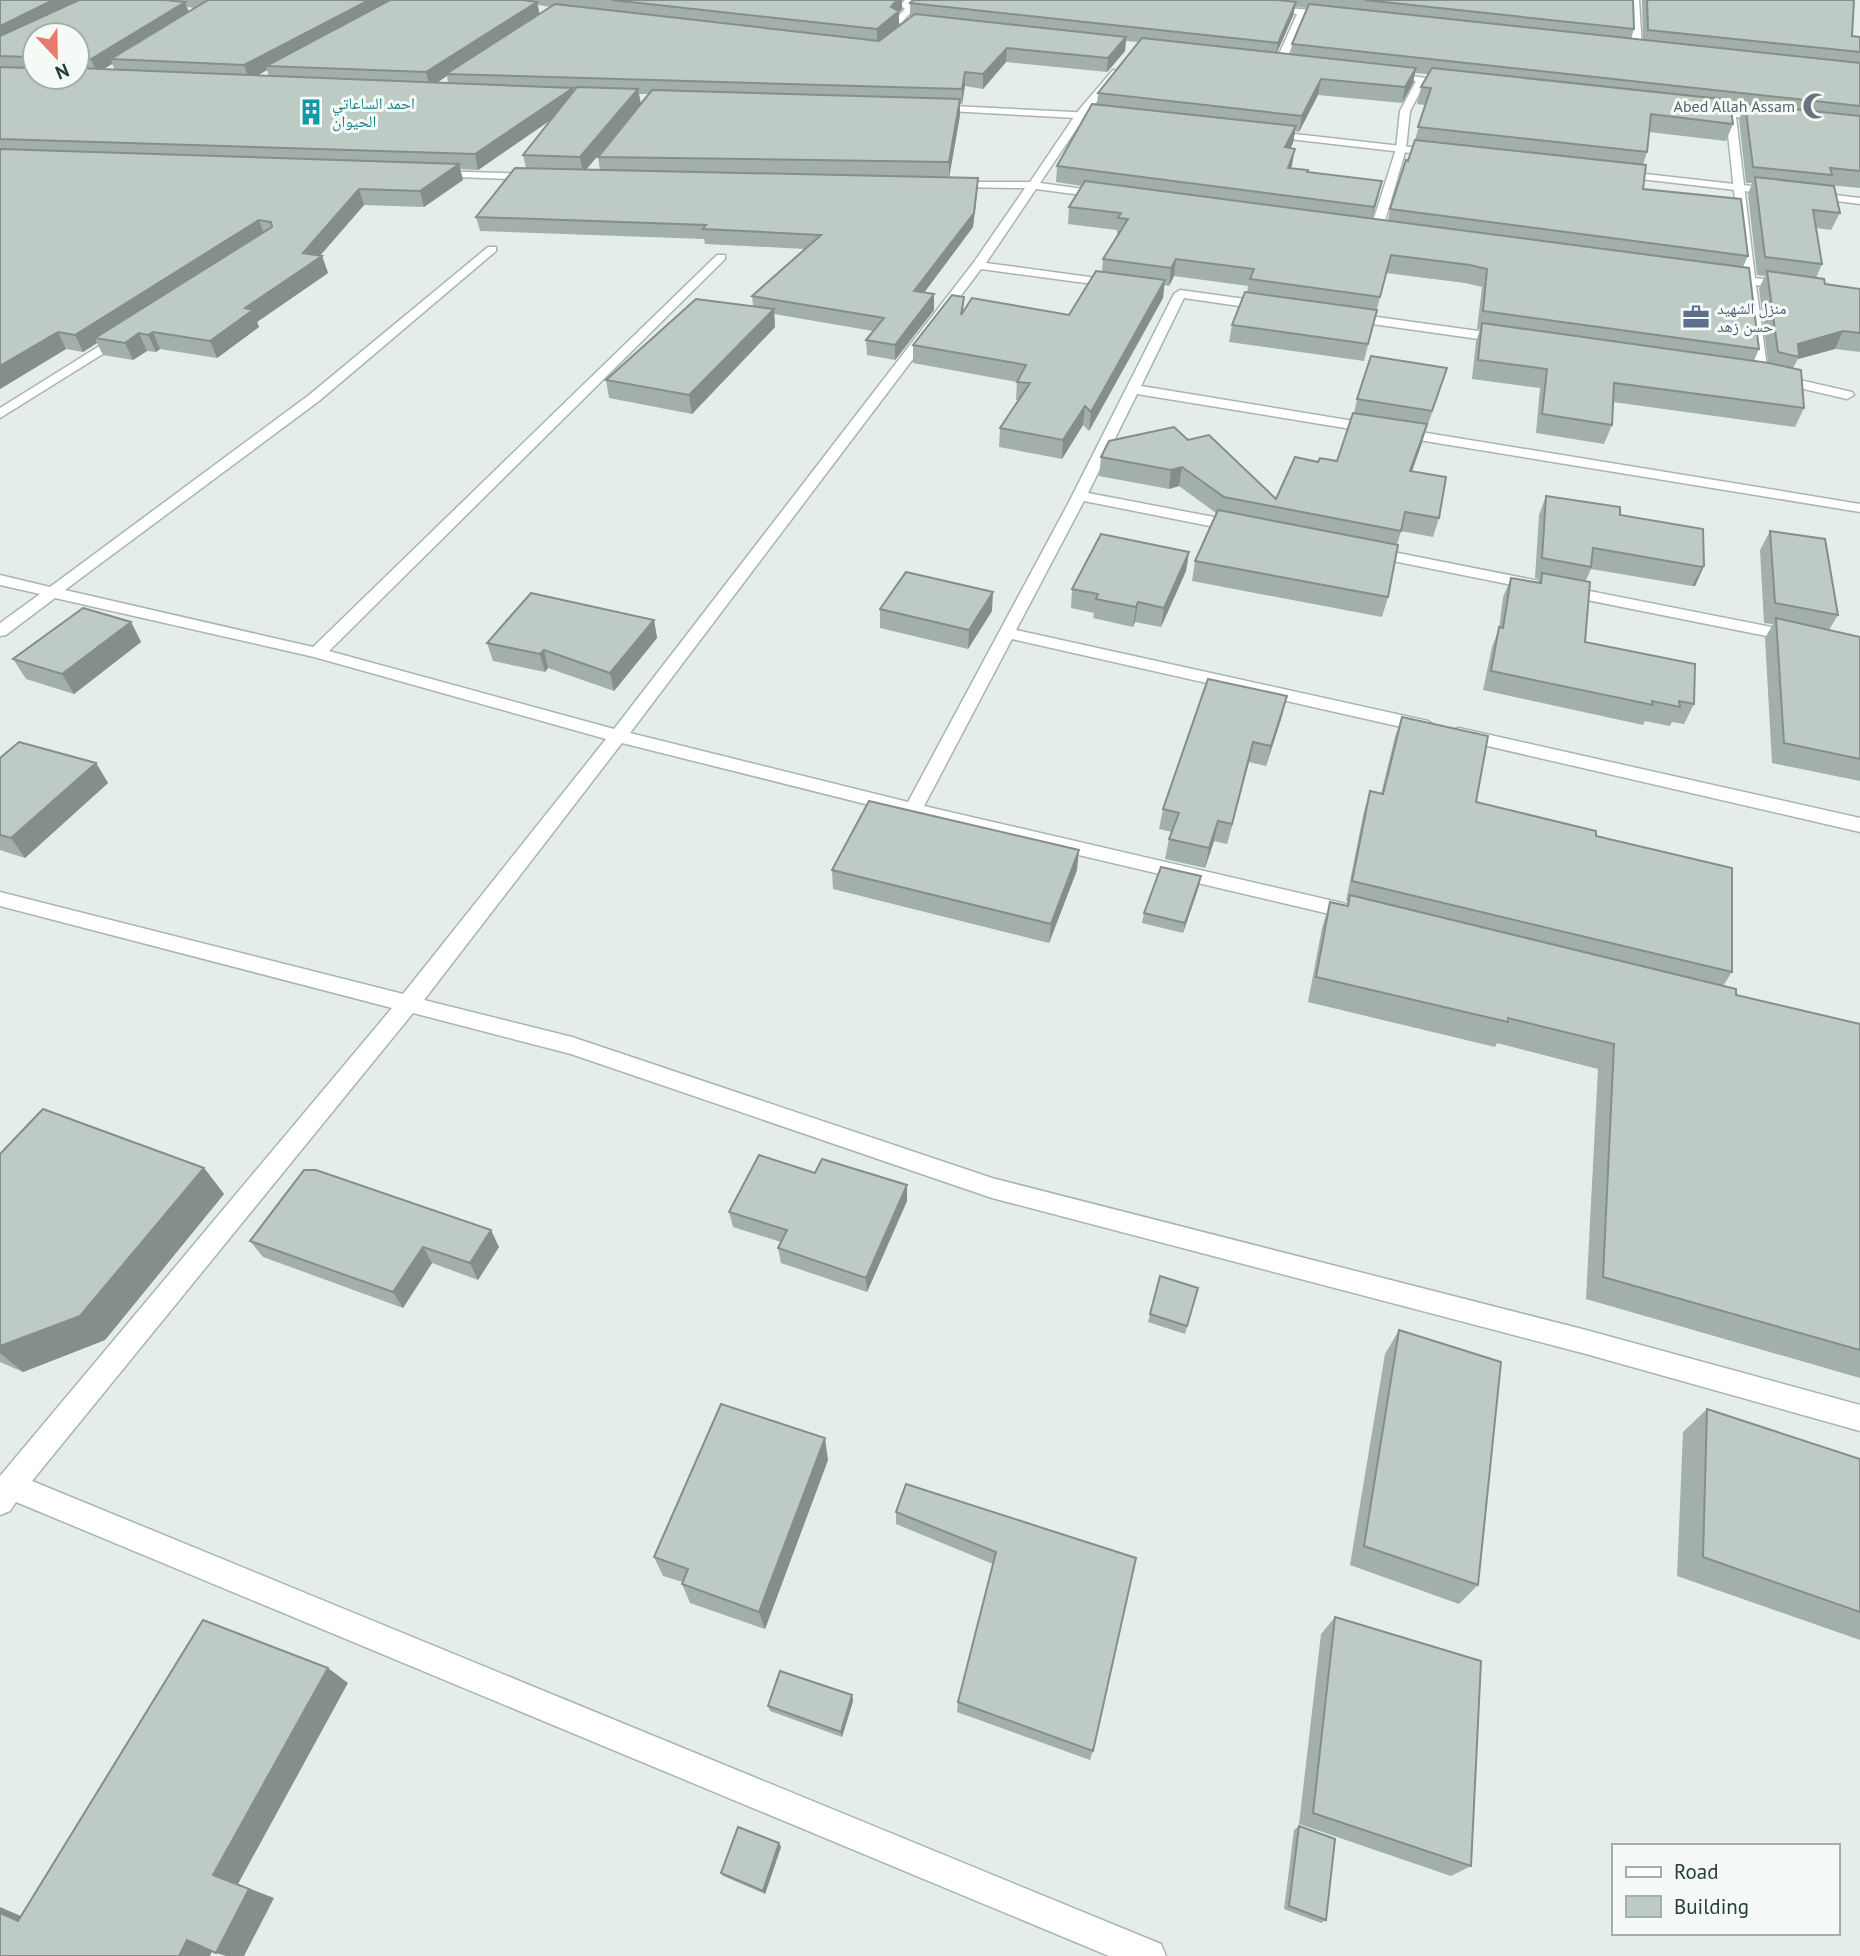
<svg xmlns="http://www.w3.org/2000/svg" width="1860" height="1956" viewBox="0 0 1860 1956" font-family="'PT Sans','Noto Naskh Arabic',sans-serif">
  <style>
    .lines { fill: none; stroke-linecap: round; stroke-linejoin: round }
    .minor-casing { stroke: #a8b5af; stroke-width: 3 }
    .tertiary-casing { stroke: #a8b5af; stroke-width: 3 }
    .minor { fill: #fff; fill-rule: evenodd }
    .tertiary { fill: #fff; fill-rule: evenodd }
    .wall { fill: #a3afa9; fill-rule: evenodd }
    .shaded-wall { fill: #858e89 }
    .building { fill: #becbc4; stroke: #858e89; stroke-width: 2 }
    .labels { text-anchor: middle; stroke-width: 6; stroke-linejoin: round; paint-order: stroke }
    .far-culture-label { font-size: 16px; fill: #0d838f; stroke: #f6faf7; text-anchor: start }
    .far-worship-label { font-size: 16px; fill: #5b616d; stroke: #f6faf7; text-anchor: end }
    .far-service-label { font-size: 16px; fill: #4e5e75; stroke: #f6faf7; text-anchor: start }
  </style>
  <rect width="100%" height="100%" fill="#e5ede9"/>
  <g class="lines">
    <!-- minor casing -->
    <g class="minor-casing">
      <path id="minor" d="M905,0H915L910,5L914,9L901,23H895V19L905,9L900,5Z
        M1631,0H1639L1642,48L1637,51L1632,48Z
        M1263,6L1335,12L1339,15L1335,18L1305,15L1285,63L1280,66L1275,63L1297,14L1266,11Z
        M1113,70L1121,72L1086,115L1040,183L1105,192L1110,195L1105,198L1036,189L986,263L1119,281L1125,285L1123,288L981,269L630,733L908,802L1069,502L1174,294L1180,290L1267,302L1273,306L1267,310L1184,298L1141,386L1860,504V512L1137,394L1088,493L1240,522L1248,527L1240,532L1084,501L1016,630L1428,721L1437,727L1428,733L1012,639L924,806L1355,906L1362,908L1365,913L1362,918L1355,920L913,816L622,743L424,1000L572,1037L992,1178L1586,1330L1860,1405V1431L1586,1354L992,1198L571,1054L413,1013L32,1481L1161,1944L1166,1956H1109L16,1502L10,1511L0,1515V1476L392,1008L0,906V892L403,994L606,739L314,657L55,598L6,635L0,636V623L40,594L0,585V575L50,587L309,395L488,247H496V251L319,401L65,590L313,647L717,255H725V259L329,651L614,729L974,262L1025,188L949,187L944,184L945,182H1030L1078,111Z
        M1387,72L1457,83L1452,86L1425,83L1410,111L1406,149L1382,231L1376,234L1370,231L1396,149L1400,111L1416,81L1384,77L1382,75Z
        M1703,107L1769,114L1774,117L1769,120L1736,117L1755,278L1789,282L1795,286L1789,290L1756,285L1768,375L1761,379L1754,375L1744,283L1723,281L1717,277L1723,273L1743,276L1726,115L1700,112V108Z
        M434,171L535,174L540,177L535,180L430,176L429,174Z
        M1348,313L1507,335L1513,339L1507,343L1344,320V314Z
        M125,330L131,334L130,337L0,418V408Z
        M1774,374L1852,392L1854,395L1847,399L1769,381L1767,378Z
        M1368,547L1796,632L1804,637L1796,642L1363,555L1360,552Z
        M1459,728L1860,818V832L1453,738L1450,734L1453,730Z"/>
    </g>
    <!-- tertiary casing -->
    <g class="tertiary-casing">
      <path id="tertiary" d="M933,105L1114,114L1119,117L1114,120L930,110L928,108Z
        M1267,131L1437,150L1442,153L1437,156L1263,136L1262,134Z
        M1619,171L1778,189L1783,192L1778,195L1615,176V172Z
        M1810,192L1860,198V204L1806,197V193Z"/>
    </g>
    <!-- minor -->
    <use href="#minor" class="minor"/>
    <!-- tertiary -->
    <use href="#tertiary" class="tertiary"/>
  </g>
  <!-- wall -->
  <path class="wall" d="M0,0H902V9L899,12V25L910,17V3L913,0H1633L1634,29L1631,39L1643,40L1642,0H1854L1852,36L1860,37V188L1828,185L1840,213L1831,230L1816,228L1822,264L1816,278L1825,284L1860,289V352L1835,349L1798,359L1793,368L1804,408L1795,427L1613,402L1612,425L1604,444L1536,433L1540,388L1472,379L1476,342L1480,329H1477L1482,287L1465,283L1386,273L1364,361L1229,342L1232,325L1247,292L1248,286L1174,276L1169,286L1164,285L1163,298L1089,431L1083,425L1062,459L999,447L1000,428L1018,400H1016L1017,382L913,363V345L964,297L963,312L1069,315L1102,271L1103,259L1118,235H1117V230L1068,224L1069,207L1082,186L1056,182L1057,166L1097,104L1098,93L1138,42L1126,41L1125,51L1107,72L1006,62L983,89L965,86L962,104H960V115L949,178H978L977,192L973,227L924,293L934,310L895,360L867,355L866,340L873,331L774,314L775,327L692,414L609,398L606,380L753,306L752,296L805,249L705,244L704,239L480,231L476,217L526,168L523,155L551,120L478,170L460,169L463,180L424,207L364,205L320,256H322L328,273L257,322L259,327L217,358L160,349L156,352L147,351L133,360L103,355L97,343L83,352L66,349L0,389ZM538,5L551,7L539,14ZM187,7L195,8L189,12ZM1295,7L1307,8L1292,44L1291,54L1277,52L1293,16ZM35,35H77V77H35ZM112,64L115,70L103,69ZM267,70L269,76H257ZM1415,73L1428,74L1421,87L1417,104L1425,105L1415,140L1390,209L1388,221L1372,219L1378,198L1308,172L1291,168L1292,165L1290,148L1293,143L1295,131L1299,132L1318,95L1402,103L1413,83ZM447,76L448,83H437ZM639,94H649L641,104ZM1731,108L1743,109L1739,119L1746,183H1752L1748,194L1757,275L1765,276L1759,288L1768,363L1754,361L1759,349L1743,267L1748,256L1643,189V165L1647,152L1649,132L1726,141L1733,124ZM622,127L598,157L600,170H586Z
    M1447,368L1412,472L1439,518L1433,537L1401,531L1397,545L1388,597L1382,617L1192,581L1195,561L1216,513L1179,486L1169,489L1099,476L1101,457L1188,440L1276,499L1318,462L1337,461L1354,413L1357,399Z
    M1546,496L1620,515L1704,566L1695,586H1692L1591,569L1585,582V642L1694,704L1684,724L1672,722L1670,726L1645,721L1643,725L1483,690L1492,647L1499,629L1503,597L1511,578L1538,583L1539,579L1535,578L1539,515Z
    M1770,531L1838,615L1829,630L1860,637V781L1772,763L1765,638L1773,624L1764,623L1760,550Z
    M1189,552L1186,571L1161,627L1135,622L1133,627L1093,618L1094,613L1071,608L1072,589Z
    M880,609L992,611L968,649L880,628Z
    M654,620L657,638L614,691L548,668L545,672L493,661L487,643Z
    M131,622L141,642L74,694L26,679L13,659Z
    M1287,696L1282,716L1266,766L1249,762L1227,844L1214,841L1205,868L1165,859L1169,839L1172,832L1159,829L1163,809Z
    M1402,717L1476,802L1596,836L1732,972L1723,986L1736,995L1860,1024V1378L1586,1299L1598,1069L1497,1043L1495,1047L1308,1002L1322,928L1330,902L1347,906L1348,901H1346L1364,811L1370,791L1381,794L1395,737Z
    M0,758L96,763L108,783L25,858L0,850Z
    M832,870H1077L1049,943L833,889Z
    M1201,876L1199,886L1183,933L1142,923L1144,913Z
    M0,1154L204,1168L224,1194L105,1340L23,1372L0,1362Z
    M815,1173L907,1185V1201L867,1292L781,1263L778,1248L781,1242L733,1227L729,1212Z
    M250,1241L499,1247L478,1280L432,1263L403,1308L263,1257Z
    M1160,1276L1198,1288L1185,1334L1148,1322Z
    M1399,1330L1478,1585L1459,1604L1350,1565L1385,1354Z
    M1707,1409L1860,1459V1640L1677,1576L1683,1432Z
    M828,1460L765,1629L690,1603L682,1584L683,1582L663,1576L654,1557Z
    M896,1512L1136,1558L1093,1751L1090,1760L957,1712L958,1702L993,1564L896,1524Z
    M1335,1617L1471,1866L1451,1876L1299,1824L1321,1634Z
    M852,1695L853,1701L842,1737L770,1711L768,1706Z
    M1299,1826L1326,1920L1321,1923L1284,1909L1294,1830Z
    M779,1843L781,1847L765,1894L723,1876L721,1873Z"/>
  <!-- shaded-wall -->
  <path class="shaded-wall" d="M53,0H84L0,43V26Z
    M369,0H398L266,66L267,70L249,80L244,65Z
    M897,0H902V9L899,12V25L877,43V29L891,7Z
    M185,2L190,16L111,59L112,64L97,73L91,59Z
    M537,2L540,16L446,74L447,76L430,87L426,72Z
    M1296,2L1293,16L1275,57L1278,43Z
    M1126,37L1125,51L1107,72L1108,58Z
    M1007,48L1006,62L983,89V74Z
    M1416,68L1413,83L1402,103L1405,87Z
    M965,72V86L962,104V89Z
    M1321,79L1318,95L1299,132L1302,116Z
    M573,88L575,103L478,170L475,154Z
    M638,89L641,105L583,173L580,157Z
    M960,99V115L949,178V162Z
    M1296,126L1293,143L1282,164L1285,147Z
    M1295,149L1292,165L1285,184L1288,168Z
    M459,164L463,180L424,207L420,191Z
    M978,178L977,192L973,227L914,306V291Z
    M1382,181L1378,198L1370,224L1374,207Z
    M359,189L364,205L316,260L322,256L328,273L257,322L259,327L217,358L210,341L303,253Z
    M259,220L265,237L95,338L97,343L83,352L75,335Z
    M1176,259L1174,276L1169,286L1171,268Z
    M1165,280L1163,298L1089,431L1091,412Z
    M934,294V310L895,360V345Z
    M774,309L775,327L692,414L689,395Z
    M1843,331L1835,349L1798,359L1799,357L1798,344Z
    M58,332L66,349L0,389V366Z
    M153,332L160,349L156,352L148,335Z
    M139,333L147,351L133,360L125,343Z
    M1085,406L1083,425L1062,459L1063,440Z
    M1427,424L1422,443L1405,490L1410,471Z
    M1182,467L1179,486L1169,489L1171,470Z
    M1189,552L1186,571L1161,627L1164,608Z
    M1704,566L1695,586H1692L1702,567Z
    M993,592L992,611L968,649L969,630Z
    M1138,602L1135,622L1133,627L1136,607Z
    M654,620L657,638L614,691L610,673Z
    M131,622L141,642L74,694L62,674Z
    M544,650L548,668L545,672L540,654Z
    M1287,696L1282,716L1266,766L1271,746Z
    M1253,742L1249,762L1227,844L1232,824Z
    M96,763L108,783L25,858L11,838Z
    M1218,821L1214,841L1205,868L1209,848Z
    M1079,850L1077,870L1049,943L1051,924Z
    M1201,876L1199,886L1183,933L1185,923Z
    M204,1168L224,1194L105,1340L23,1372L0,1353V1346Z
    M907,1185V1201L867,1292L866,1278Z
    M491,1230L499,1247L478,1280L470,1263Z
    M423,1247L432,1263L403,1308L393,1292Z
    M825,1438L828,1460L765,1629L759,1612Z
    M328,1668L348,1683L238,1884L274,1898L244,1956H226L216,1953L213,1875Z
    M852,1695L853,1701L842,1737L841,1732Z
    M779,1843L781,1847L765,1894L763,1891Z
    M0,1907L51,1929L18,1921L0,1913Z
    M187,1940L214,1947L210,1956H179Z"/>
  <!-- building -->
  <path class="building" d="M0,0H53L0,26Z
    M79,0H165L185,2L91,59H77V35H35V62L29,57L0,56V36Z
    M208,0H369L244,65L111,59Z
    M390,0H523L537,2L426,72L266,66Z
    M612,0H897L891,7L899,11L877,29Z
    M913,0H1277L1296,2L1278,43L910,3Z
    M1365,0H1633L1634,29Z
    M1647,0H1854L1852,36L1860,37V52L1648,30Z
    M555,4L879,41L915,14L1126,37L1108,58L1007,48L983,74L965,72L962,89L446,74Z
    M1309,4L1860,63V106L1292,44Z
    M1142,38L1416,68L1405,87L1321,79L1302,116L1098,93Z
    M35,64V77H77V68L573,88L475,154L0,139V67L28,68Z
    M1432,68L1730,100L1733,124L1651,114L1647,152L1418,127L1431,88L1421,87Z
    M577,87L638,89L580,157L523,155Z
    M652,90L960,99L949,162L598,157Z
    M1092,104L1296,126L1285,147L1295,149L1288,168L1308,170L1307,172L1382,181L1374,207L1057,166Z
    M1745,104L1860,116V171L1830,168L1832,175L1753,167Z
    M1415,140L1646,165L1643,189L1741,199L1748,256L1390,209L1406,160L1408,161Z
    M0,149L459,164L420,191L359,189L303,253L322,256L245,308L253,310L210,341L153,332L148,335L139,333L125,343L95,338L272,227L271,222L259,220L75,335L58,332L0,366Z
    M515,168L978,178L974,213L914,291L934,294L895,345L866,340L884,318L752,296L821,235L703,229L706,225L476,217Z
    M1755,177L1834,186L1840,213L1813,210L1822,264L1765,257Z
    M1085,181L1749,268L1759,349L1483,311L1487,269L1470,265L1391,255L1380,297L1250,279L1254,269L1176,259L1171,268L1103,259L1128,219L1118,218L1121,213L1069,207Z
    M1096,271L1165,280L1091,412L1085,406L1063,440L1000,428L1030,383L1017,382L1026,365L913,345L952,295L964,297L961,315L972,298L1069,315Z
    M1767,271L1824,279L1825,284L1860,289V333L1843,331L1798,344L1799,357L1778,352Z
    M1245,292L1377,310L1368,344L1232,325Z
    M696,299L774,309L689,395L606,380Z
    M1482,323L1769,363L1801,370L1804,408L1614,383L1612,425L1542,414L1547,369L1478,360Z
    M1371,356L1447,368L1432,411L1357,399Z
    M1353,413L1427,424L1410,471L1446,477L1439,518L1405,512L1401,531L1224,497L1182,467L1171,470L1101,457L1109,441L1174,427L1188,440L1209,435L1276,499L1295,457L1318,462L1320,458L1337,461Z
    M1546,496L1620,507V515L1703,529L1704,566L1702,567L1593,548L1591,567L1542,558Z
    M1218,510L1398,545L1388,597L1195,561Z
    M1770,531L1825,539L1838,615L1775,603Z
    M1101,534L1189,552L1164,608L1138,602L1136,607L1096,599L1098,594L1072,589Z
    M906,572L993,592L969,630L880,609Z
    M1542,573L1590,582L1585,642L1695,664L1694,704L1679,701L1680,707L1652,701L1653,705L1491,671L1499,627L1503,628L1511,578L1541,583Z
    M531,593L654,620L610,673L544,650L540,654L487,643Z
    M83,608L131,622L62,674L13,659Z
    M1776,618L1860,637V759L1784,743Z
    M1208,679L1287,696L1271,746L1253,742L1232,824L1218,821L1209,848L1169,839L1179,813L1163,809Z
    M1402,717L1488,736L1476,802L1596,831V836L1732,868V972L1352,881L1370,791L1383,794Z
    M19,742L96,763L11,838L0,835V758Z
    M869,801L1079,850L1051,924L832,870Z
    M1161,867L1201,876L1185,923L1144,913Z
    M1350,895L1736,989V995L1860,1024V1350L1603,1277L1614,1044L1508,1018V1022L1316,977L1330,902L1348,906Z
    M43,1109L204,1168L80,1316L0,1346V1154Z
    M759,1155L815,1173L822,1159L907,1185L866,1278L778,1248L787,1230L729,1212Z
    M304,1170H316L491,1230L470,1263L423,1247L393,1292L250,1241Z
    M1160,1276L1198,1288L1187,1326L1150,1314Z
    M1399,1330L1501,1362L1478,1585L1364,1546Z
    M721,1404L825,1438L759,1612L682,1584L688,1569L654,1557Z
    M1707,1409L1860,1459V1612L1703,1557Z
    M906,1484L1136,1558L1093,1751L958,1702L996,1552L896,1512Z
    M1335,1617L1481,1661L1471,1866L1313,1813Z
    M203,1620L328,1668L213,1875L249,1889L216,1953L187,1940L179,1956H0V1913L18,1921Z
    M780,1671L852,1695L841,1732L768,1706Z
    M1299,1826L1335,1839L1326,1920L1289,1906Z
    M738,1827L779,1843L763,1891L721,1873Z"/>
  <!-- icons -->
  <defs>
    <g id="mosque-bare" transform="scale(2.1)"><path d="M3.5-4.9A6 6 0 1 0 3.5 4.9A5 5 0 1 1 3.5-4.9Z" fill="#6b7280" stroke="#f6faf7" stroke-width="2.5" paint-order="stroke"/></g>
    <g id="building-bare" transform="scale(2.1)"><path d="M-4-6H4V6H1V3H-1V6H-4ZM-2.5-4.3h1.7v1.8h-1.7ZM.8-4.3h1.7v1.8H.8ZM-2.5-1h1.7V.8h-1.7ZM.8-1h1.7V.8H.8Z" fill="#0f9aa8" stroke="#f6faf7" stroke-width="2.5" paint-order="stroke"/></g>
    <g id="office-bare" transform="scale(2.1)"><path d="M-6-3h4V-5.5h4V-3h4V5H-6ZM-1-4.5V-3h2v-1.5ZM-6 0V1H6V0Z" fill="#5c6f8a" stroke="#f6faf7" stroke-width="2.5" paint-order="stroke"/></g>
  </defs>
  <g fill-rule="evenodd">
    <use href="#mosque-bare" x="1816" y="106"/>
    <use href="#building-bare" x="311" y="112"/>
    <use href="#office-bare" x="1696" y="317"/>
  </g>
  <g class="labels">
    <!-- far-culture labels -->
    <g class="far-culture-label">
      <text x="332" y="109">احمد الساعاتي<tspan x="332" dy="18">الحيوان</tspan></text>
    </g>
    <!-- far-worship labels -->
    <g class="far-worship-label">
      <text x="1795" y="112">Abed Allah Assam</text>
    </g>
    <!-- far-service labels -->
    <g class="far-service-label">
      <text x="1717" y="314">منزل الشهيد<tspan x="1717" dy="18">حسن زهد</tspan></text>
    </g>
  </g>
  <!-- legend -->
  <rect x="1612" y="1844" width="228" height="91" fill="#f6faf7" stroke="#a3afa9" stroke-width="2"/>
  <rect x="1626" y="1867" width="35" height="10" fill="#ffffff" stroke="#a3afa9" stroke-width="2"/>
  <text x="1674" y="1879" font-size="21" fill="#263e35">Road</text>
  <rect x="1626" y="1896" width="35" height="21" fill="#becbc4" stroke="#a3afa9" stroke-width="2"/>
  <text x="1674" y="1914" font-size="21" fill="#263e35">Building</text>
  <!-- north arrow -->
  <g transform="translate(56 56) rotate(158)"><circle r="33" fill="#f6faf7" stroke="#a3afa9" stroke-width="2"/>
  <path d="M0-5L12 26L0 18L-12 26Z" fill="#e67b6b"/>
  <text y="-10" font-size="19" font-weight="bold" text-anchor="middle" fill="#263e35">N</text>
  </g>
</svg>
